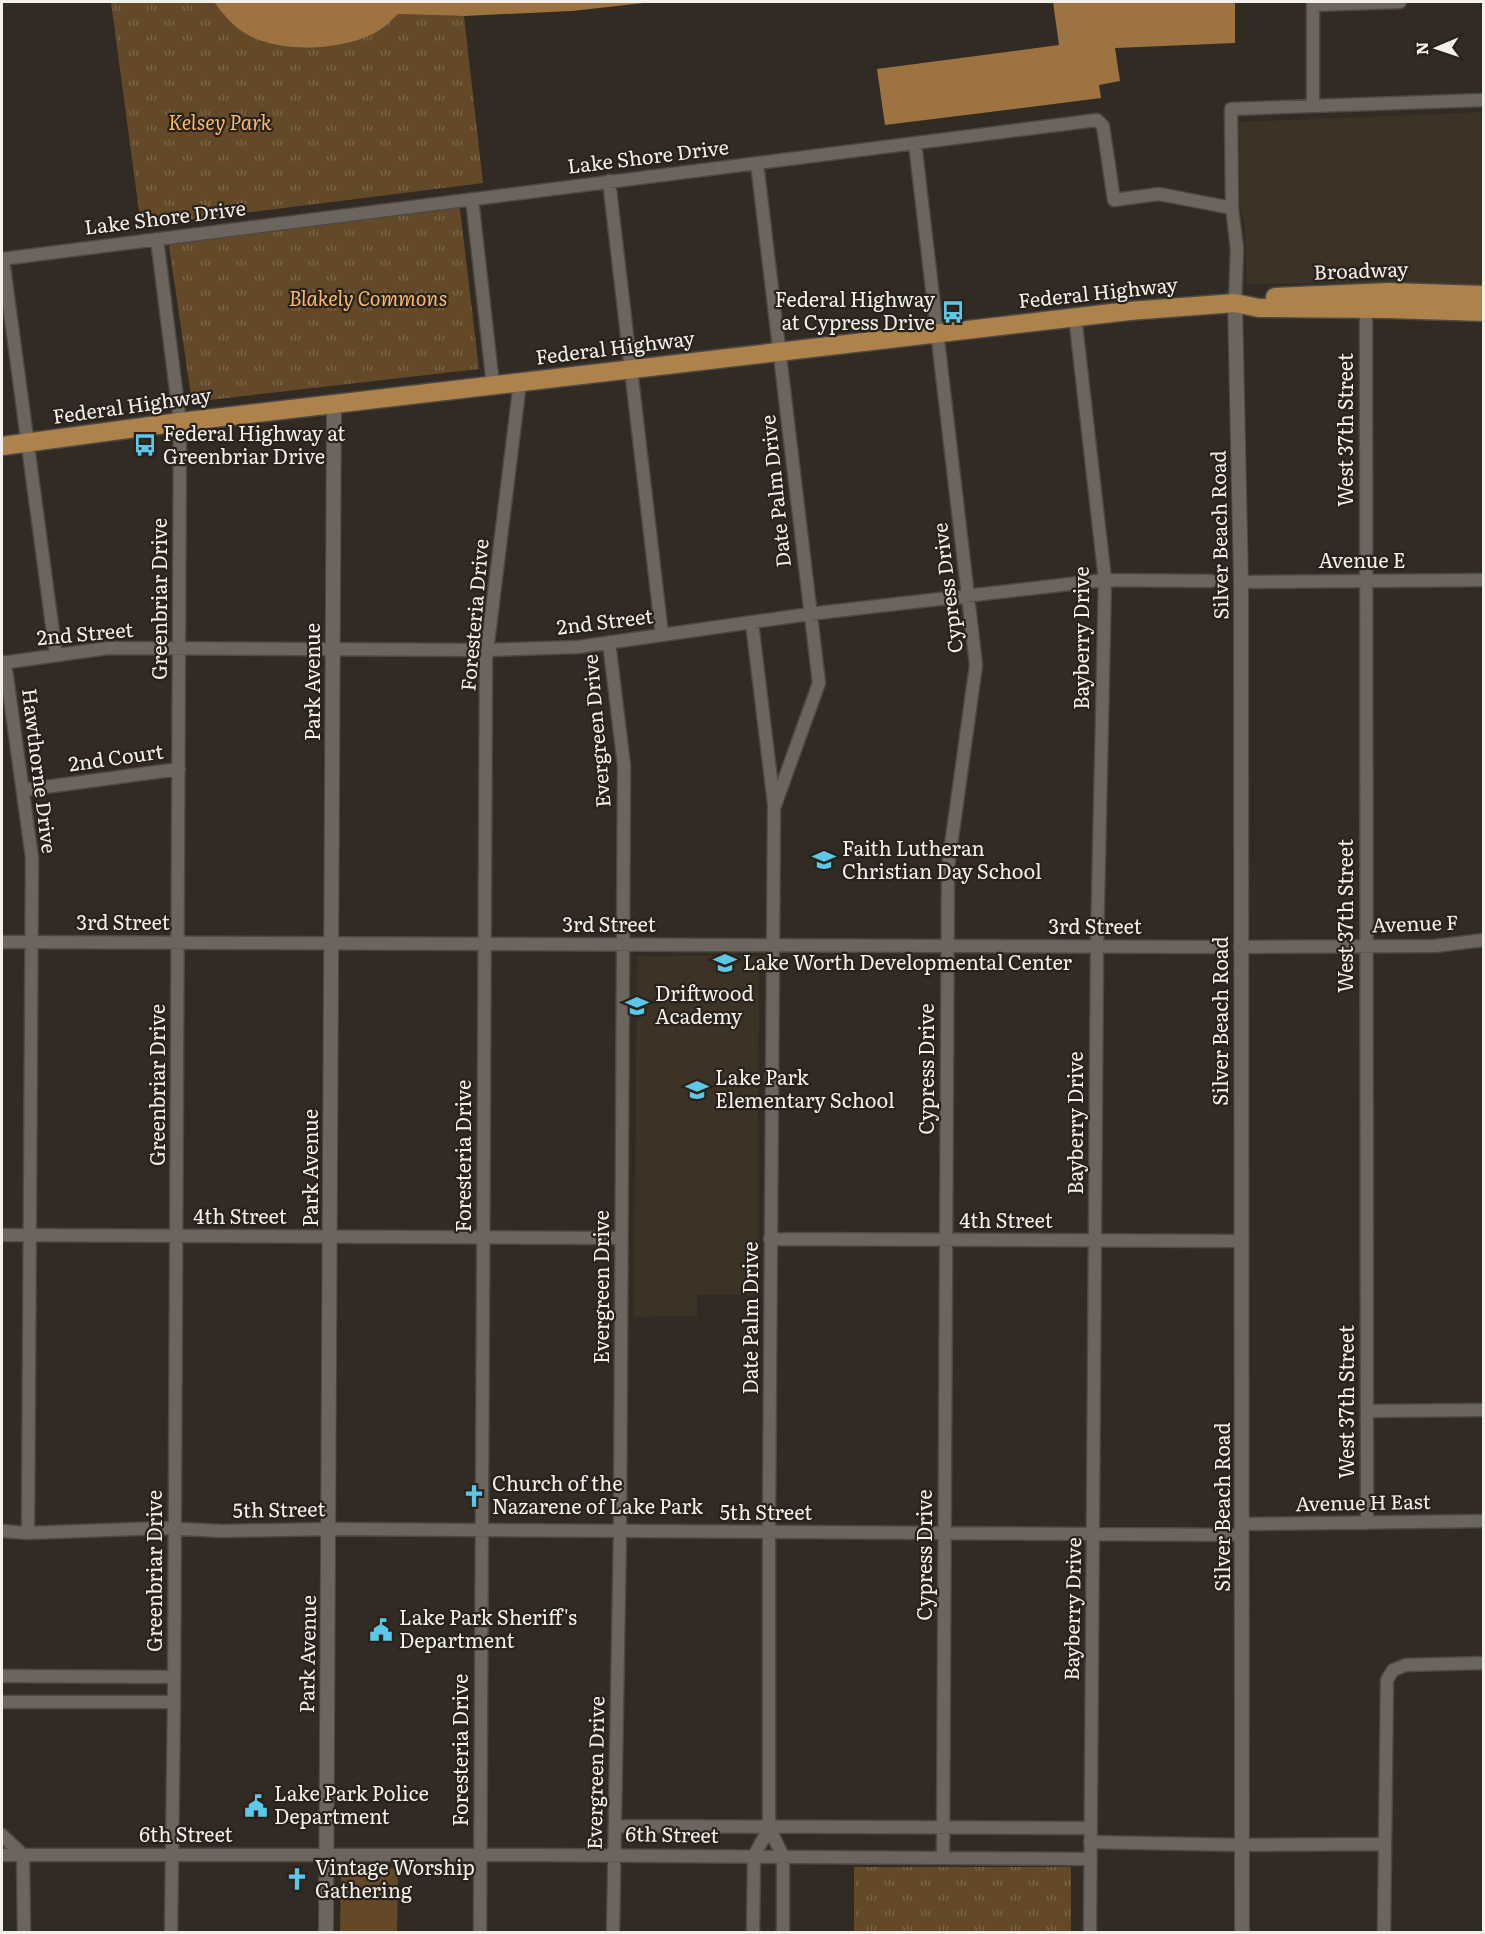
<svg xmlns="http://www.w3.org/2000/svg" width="1485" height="1934" viewBox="0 0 1485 1934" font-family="Literata,serif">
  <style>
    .built { fill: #3c3226 }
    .grass { fill: #644929 }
    .park { fill: url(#park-tufts) }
    .water { fill: #9d7441 }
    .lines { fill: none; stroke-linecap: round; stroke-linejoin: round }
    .minor-casing { stroke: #4d4942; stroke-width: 15 }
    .tertiary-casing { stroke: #4d4942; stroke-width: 16 }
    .primary-casing { stroke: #4d4942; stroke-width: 21 }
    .minor { stroke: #6c655d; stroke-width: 12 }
    .tertiary { stroke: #6c655d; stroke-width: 14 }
    .primary { stroke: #ad824b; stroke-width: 18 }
    .labels { text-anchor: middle; stroke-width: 4.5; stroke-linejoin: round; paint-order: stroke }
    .park-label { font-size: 20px; font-style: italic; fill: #f8ba70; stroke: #28221b }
    .street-label { font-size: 20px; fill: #f3efea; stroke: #28221b }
    .poi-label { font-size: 20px; fill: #f3efea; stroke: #28221b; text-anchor: start }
  </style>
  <defs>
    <pattern id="park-tufts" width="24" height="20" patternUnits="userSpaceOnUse" patternTransform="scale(1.5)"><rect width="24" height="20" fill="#644929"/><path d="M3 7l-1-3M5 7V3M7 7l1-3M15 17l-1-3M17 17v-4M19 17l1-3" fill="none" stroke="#7b6448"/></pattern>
  </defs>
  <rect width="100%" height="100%" fill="#312b24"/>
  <!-- built -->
  <path class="built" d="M1483,112V286L1402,282L1247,284L1245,226L1240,203L1239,122Z
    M637,956H759L757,1295H697V1316L634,1317Z"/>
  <!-- grass -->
  <path class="grass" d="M398,1868L397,1932H340L341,1869Z"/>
  <!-- park -->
  <path class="park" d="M111,2H214C220,10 227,19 235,26C267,55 337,52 373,34C383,29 390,22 398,14L464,16L483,183L141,226Z
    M454,206L460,209L479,369L192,402L169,246L175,241Z
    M854,1867H1071V1932H854Z"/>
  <!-- water -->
  <path class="water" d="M214,2H653L572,11L464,16L398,14C390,22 383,29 373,34C337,52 267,55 235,26C227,19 220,10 214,2Z
    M1053,2H1235V43L1115,48L1120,81L1099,85L1101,98L885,125L877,69L1059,45Z"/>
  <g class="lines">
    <!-- minor casing -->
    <g class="minor-casing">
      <path id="minor" d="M1313,2V106
        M1313,5L1400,2
        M915,143L976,665L948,867L943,1857
        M609,181L662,635
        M472,199L493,385
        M157,239L180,422L174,1702L171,1932
        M2,259L1097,120L1103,126L1114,200L1159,194L1232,208
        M3,259L56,655
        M1235,303L1237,249L1232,208L1231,109L1484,100
        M1366,309L1367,1523
        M1075,316L1105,580L1097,947L1090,1932
        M1241,582L1484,580
        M752,623L774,804
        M609,642L624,766L620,1532L613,1932
        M5,662L32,858L28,1533
        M2,663L108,648L487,650L578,647L809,614L1105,580L1211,581
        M23,790L179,769
        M2,942L1217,947
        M1240,947L1435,946L1484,940
        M2,1235L621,1238
        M770,1239L1242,1241
        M1367,1411L1484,1410
        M1242,1524L1484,1521
        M2,1531L28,1533L162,1528L222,1531L329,1529L1242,1535
        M2,1676L174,1677
        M2,1702H174
        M615,1826L1091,1828
        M769,1828L783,1856V1932
        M2,1835L23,1855L24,1932
        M1090,1842L1241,1845L1384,1844
        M2,1855C365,1853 727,1856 1090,1859
        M480,1932L486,659L520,382
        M753,1932L754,1856L769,1828V1519L774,808L819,683L757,163
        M1384,1932L1387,1680L1393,1670L1406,1665L1484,1663"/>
    </g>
    <!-- tertiary casing -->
    <g class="tertiary-casing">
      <path id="tertiary" d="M1235,303L1241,582L1242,1932
        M326,1932L334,404"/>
    </g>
    <!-- primary casing -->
    <g class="primary-casing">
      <path id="primary" d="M1275,297L1390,292L1484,295
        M2,446L180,422L1129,311L1235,303L1259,308L1388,309L1484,312"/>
    </g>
    <!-- minor -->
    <use href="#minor" class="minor"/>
    <!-- tertiary -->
    <use href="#tertiary" class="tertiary"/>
    <!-- primary -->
    <use href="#primary" class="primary"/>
  </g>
  <!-- icons -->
  <defs>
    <g id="bus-bare" transform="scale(1.8)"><path d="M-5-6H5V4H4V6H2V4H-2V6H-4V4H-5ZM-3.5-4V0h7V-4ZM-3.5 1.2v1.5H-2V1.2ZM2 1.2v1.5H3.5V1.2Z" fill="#5cc7e7" stroke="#28221b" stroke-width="2.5" paint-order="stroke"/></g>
    <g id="school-bare" transform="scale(1.8)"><path d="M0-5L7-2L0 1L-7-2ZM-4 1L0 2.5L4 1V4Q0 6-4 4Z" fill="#5cc7e7" stroke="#28221b" stroke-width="2.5" paint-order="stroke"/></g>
    <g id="church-bare" transform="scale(1.8)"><path d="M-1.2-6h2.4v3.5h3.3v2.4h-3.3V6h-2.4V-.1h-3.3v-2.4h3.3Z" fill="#5cc7e7" stroke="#28221b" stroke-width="2.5" paint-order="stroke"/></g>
    <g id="civic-bare" transform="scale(1.8)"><path d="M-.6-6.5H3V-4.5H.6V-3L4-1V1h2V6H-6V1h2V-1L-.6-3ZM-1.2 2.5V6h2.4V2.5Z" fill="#5cc7e7" stroke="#28221b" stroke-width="2.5" paint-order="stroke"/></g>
  </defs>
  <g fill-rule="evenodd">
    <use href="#bus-bare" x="953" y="312"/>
    <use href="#bus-bare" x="145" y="445"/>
    <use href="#school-bare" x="824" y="860"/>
    <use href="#school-bare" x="725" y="963"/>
    <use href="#school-bare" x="637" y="1006"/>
    <use href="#school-bare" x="697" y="1090"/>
    <use href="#church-bare" x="474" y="1496"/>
    <use href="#civic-bare" x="381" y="1630"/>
    <use href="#civic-bare" x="256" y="1806"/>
    <use href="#church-bare" x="297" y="1879"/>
  </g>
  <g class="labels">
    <!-- park labels -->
    <g class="park-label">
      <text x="220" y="130">Kelsey Park</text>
      <text x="368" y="306">Blakely Commons</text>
    </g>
    <!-- street labels -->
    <g class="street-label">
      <text transform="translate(648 157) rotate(-7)" y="7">Lake Shore Drive</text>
      <text transform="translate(165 218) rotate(-7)" y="7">Lake Shore Drive</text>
      <text transform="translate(1361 271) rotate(-2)" y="7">Broadway</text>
      <text transform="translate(1098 293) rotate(-6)" y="7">Federal Highway</text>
      <text transform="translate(615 348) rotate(-7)" y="7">Federal Highway</text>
      <text transform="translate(132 406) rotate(-8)" y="7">Federal Highway</text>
      <text transform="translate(1346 430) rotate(-90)" y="7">West 37th Street</text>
      <text transform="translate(776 491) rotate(-96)" y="7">Date Palm Drive</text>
      <text transform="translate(1220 535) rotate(-91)" y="7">Silver Beach Road</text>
      <text x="1362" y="568">Avenue E</text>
      <text transform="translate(948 588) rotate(-97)" y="7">Cypress Drive</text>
      <text transform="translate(160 599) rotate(-90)" y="7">Greenbriar Drive</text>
      <text transform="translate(475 615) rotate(-85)" y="7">Foresteria Drive</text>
      <text transform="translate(605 622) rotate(-7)" y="7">2nd Street</text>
      <text transform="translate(85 634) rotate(-5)" y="7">2nd Street</text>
      <text transform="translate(1082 638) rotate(-90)" y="7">Bayberry Drive</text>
      <text transform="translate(313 682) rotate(-90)" y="7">Park Avenue</text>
      <text transform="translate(597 731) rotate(-95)" y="7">Evergreen Drive</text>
      <text transform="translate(116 758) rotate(-8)" y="7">2nd Court</text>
      <text transform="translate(39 771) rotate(83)" y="7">Hawthorne Drive</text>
      <text transform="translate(1346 916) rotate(-90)" y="7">West 37th Street</text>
      <text x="123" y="930">3rd Street</text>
      <text transform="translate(1415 924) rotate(-2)" y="7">Avenue F</text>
      <text x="609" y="932">3rd Street</text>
      <text x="1095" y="934">3rd Street</text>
      <text transform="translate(1221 1021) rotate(-90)" y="7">Silver Beach Road</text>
      <text transform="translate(927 1069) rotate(-90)" y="7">Cypress Drive</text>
      <text transform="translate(158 1085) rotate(-90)" y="7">Greenbriar Drive</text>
      <text transform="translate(1076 1123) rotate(-90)" y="7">Bayberry Drive</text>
      <text transform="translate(464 1156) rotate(-90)" y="7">Foresteria Drive</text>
      <text transform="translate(311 1168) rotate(-90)" y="7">Park Avenue</text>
      <text x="240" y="1224">4th Street</text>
      <text x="1006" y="1228">4th Street</text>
      <text transform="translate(602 1287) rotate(-90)" y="7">Evergreen Drive</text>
      <text transform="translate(751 1318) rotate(-90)" y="7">Date Palm Drive</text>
      <text transform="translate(1347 1402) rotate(-90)" y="7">West 37th Street</text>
      <text transform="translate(1363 1503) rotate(-1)" y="7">Avenue H East</text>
      <text transform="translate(1223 1507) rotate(-90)" y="7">Silver Beach Road</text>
      <text transform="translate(279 1510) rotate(-1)" y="7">5th Street</text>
      <text x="766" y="1520">5th Street</text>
      <text transform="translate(925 1555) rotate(-90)" y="7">Cypress Drive</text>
      <text transform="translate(155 1571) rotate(-90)" y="7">Greenbriar Drive</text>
      <text transform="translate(1073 1609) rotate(-89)" y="7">Bayberry Drive</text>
      <text transform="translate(308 1654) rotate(-89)" y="7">Park Avenue</text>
      <text transform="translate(461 1750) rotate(-90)" y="7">Foresteria Drive</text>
      <text transform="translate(596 1773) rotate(-89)" y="7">Evergreen Drive</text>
      <text x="186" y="1842">6th Street</text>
      <text transform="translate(672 1835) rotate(1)" y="7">6th Street</text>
    </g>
    <!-- poi labels -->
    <g class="poi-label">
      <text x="935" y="307" text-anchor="end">Federal Highway<tspan x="935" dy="23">at Cypress Drive</tspan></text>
      <text x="163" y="441">Federal Highway at<tspan x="163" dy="23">Greenbriar Drive</tspan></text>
      <text x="842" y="856">Faith Lutheran<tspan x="842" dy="23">Christian Day School</tspan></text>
      <text x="743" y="970">Lake Worth Developmental Center</text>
      <text x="655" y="1001">Driftwood<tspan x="655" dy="23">Academy</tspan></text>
      <text x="715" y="1085">Lake Park<tspan x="715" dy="23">Elementary School</tspan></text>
      <text x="492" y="1491">Church of the<tspan x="492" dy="23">Nazarene of Lake Park</tspan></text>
      <text x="399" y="1625">Lake Park Sheriff's<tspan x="399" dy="23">Department</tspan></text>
      <text x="274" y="1801">Lake Park Police<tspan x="274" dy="23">Department</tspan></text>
      <text x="315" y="1875">Vintage Worship<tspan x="315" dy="23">Gathering</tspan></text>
    </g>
  </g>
  <!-- border -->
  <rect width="1485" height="1934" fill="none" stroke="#f3efea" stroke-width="6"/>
  <!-- north arrow -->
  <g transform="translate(1437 48) rotate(268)" stroke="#28221b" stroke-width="4.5" paint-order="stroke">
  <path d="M0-4.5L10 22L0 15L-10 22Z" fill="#f3efea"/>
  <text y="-9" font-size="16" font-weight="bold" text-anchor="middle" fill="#f3efea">N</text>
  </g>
</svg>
